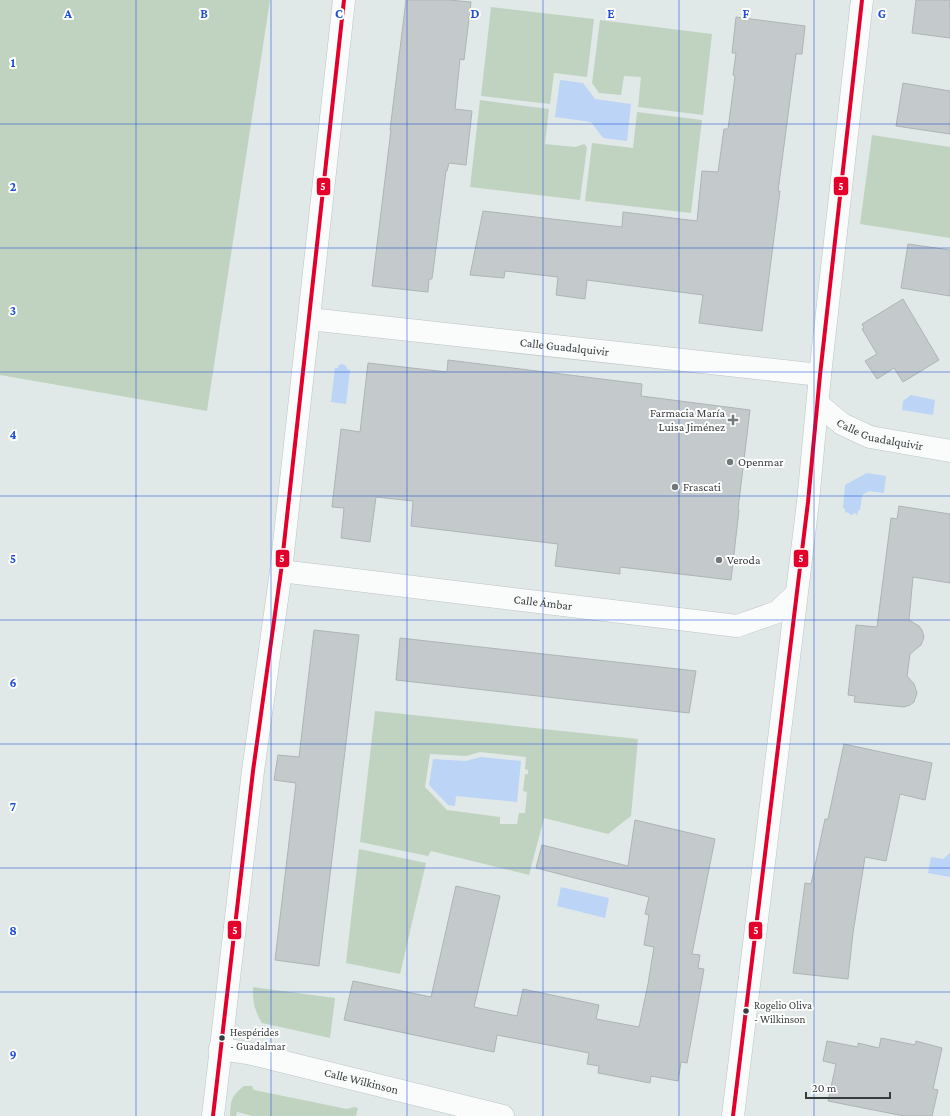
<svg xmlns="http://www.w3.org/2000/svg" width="950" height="1116" viewBox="0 0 950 1116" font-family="'Crimson Pro',serif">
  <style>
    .green { fill: #c0d3c0; fill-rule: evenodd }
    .water { fill: #bcd4f6 }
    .building { fill: #c4cacb; stroke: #aeb4b4 }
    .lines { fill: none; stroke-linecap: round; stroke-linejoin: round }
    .minor-casing { stroke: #bdc3c3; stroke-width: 23 }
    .minor { stroke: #fafcfc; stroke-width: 22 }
    .bus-1-casing { stroke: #fff; stroke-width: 7 }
    .bus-1 { stroke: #e4002b; stroke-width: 4 }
    .grid { fill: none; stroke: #1d4ed8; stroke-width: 1; stroke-opacity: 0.55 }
    .poi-dot { fill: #727878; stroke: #fff; stroke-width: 1.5 }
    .bus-dot { fill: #363c3c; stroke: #fff; stroke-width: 1.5 }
    .labels { text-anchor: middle; stroke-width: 4; stroke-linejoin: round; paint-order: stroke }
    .bus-label { font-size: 11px; fill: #363c3c; stroke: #fff; text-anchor: start }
    .street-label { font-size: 12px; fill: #363c3c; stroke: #fff }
    .poi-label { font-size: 12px; fill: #363c3c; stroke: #fff; text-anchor: start }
    .grid-label { font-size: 13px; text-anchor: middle; font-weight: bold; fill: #1d4ed8; stroke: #fff; stroke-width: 4; stroke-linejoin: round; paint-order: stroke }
    .line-badge { stroke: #fff; stroke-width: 1.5 }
    .badge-label { font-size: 11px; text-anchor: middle; font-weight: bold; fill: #fff }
  </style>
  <rect width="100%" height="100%" fill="#e0e8e8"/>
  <!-- green -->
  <path class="green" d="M0,0H270L207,411L0,375Z
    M491,7L594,19L587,77L554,73L550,104L481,96Z
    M600,20L712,34L703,115L638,107L641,77L624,76L621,95L599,93L592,83Z
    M480,100L549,109L545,144L575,147L584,144L587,147L580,200L470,187Z
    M637,112L702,120L691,213L585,201L592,143L633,148Z
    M872,135L950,147V238L860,224Z
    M375,711L638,739L631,816L608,834L544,818L529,875L431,851L428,856L360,842ZM480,752L526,757L525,769L528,770V774H525L523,791L527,792L525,813H519L517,824H500V817L447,810L425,787L430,754L466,756Z
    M359,849L426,863L400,974L346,963Z
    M253,987L335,998L330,1038L262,1023C254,1010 253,1002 253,987Z
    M244,1086H252L254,1090L347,1109L354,1107L358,1108L356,1116H253L237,1112L236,1116H230C231,1100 231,1096 244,1086Z"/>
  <!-- water -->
  <path class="water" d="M560,80L583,83L595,99L631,104L627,141L603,138L591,122L555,117Z
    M342,364L346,366L347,369L350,370L346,404L331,402L335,368H338L339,365Z
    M911,395L935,400L933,415L902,410L903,401Z
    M867,473L886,476L884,493L869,491L862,495L860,510L858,511L857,515L855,513L851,515L847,512L845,513V509L843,508L845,485Z
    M481,757L521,761L517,802L456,796L455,806L448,805L429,785L433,759L466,761Z
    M950,853V877L928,873L931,857L943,859Z
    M561,887L609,898L605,918L557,906Z"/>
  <!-- building -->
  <path class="building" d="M406,0H449L471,2L464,60L460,59L455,109L472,111L466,165L449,163L447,171H446L432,279H429L428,292L372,286L391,130H390Z
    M916,0H950V38L912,33Z
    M736,17L805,26L802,54H796L778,191H780L762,331L699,323L703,295L587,280L585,299L556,295L558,277L505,271L504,278L470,275L483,211L622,227L623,212L697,221L702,171L718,172L724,129H728L735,76L733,75L736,53H732Z
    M903,83L950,91V134L896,126Z
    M908,244L950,250V296L901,288Z
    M903,299L939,360L903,382L894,368L877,379L865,361L877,354L862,329L864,328L862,324Z
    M448,360L642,384L641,396L750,410L738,509L739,510L731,580L620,567V574L555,566L558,544L411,526L413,501L376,497L370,542L341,538L344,508L332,507L341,429L360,432L368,363L447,372Z
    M899,506L950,514V583L913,577L909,620L919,626L922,630L924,637L921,645L910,654L907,676L914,684L917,693L914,702L910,705L904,707L854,702L855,696L848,695L856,625L877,627L891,518L897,519Z
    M314,630L359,635L319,966L275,960L296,783L274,780L278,755L299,757Z
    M400,638L696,671L689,713L396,680Z
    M844,744L932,763L925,800L900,794L886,861L865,857L853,933L848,979L793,973L805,883L811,884L825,819H828Z
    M635,820L715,839L692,954L700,955L698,968L704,969L687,1063L681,1062L678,1081L651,1076L650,1083L598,1073L599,1066L587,1064L589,1053L497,1035L494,1052L344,1020L353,981L431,997L456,886L500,896L474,1007L517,1016L523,989L599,1005L596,1019L639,1027L648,984L654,947L644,945L649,915L645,914L649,897L536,868L542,845L628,866Z
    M881,1038L915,1045L916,1041L942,1048L933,1089L938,1090L932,1116H904L828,1101L836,1064L823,1061L827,1041L858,1047V1043L879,1048Z"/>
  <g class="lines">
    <!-- minor casing -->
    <g class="minor-casing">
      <g id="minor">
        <path id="s1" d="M309,319L820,375"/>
        <path id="s2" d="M818,404L842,424L870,437L950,451"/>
        <path id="s3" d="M281,571L737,626L777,612L796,594"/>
        <path id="s4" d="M220,1049L248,1053L503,1116"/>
        <path d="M213,1116L253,771L281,571L344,0"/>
        <path d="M733,1116L808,502L820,375L862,0"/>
      </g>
    </g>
    <!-- minor -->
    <use href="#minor" class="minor"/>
    <!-- bus-1 casing -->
    <g class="bus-1-casing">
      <path id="bus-1" d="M213,1116L253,771L281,571L344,0
        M733,1116L808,502L820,375L862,0"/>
    </g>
    <!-- bus-1 -->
    <use href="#bus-1" class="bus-1"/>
  </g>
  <!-- grid -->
  <path class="grid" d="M136,0V1116M271,0V1116M407,0V1116M543,0V1116M679,0V1116M814,0V1116M0,124H950M0,248H950M0,372H950M0,496H950M0,620H950M0,744H950M0,868H950M0,992H950"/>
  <!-- markers -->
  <g class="poi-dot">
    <path d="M731 414h4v4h4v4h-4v4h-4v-4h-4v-4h4z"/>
    <circle cx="730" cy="462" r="4"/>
    <circle cx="675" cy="487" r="4"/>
    <circle cx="719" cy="560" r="4"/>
  </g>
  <g class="bus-dot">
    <circle cx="746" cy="1011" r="3.5"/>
    <circle cx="222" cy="1038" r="3.5"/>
  </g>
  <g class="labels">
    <!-- bus labels -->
    <g class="bus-label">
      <text x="754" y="1009">Rogelio Oliva<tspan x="754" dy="14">- Wilkinson</tspan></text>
      <text x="230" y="1036">Hespérides<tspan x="230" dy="14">- Guadalmar</tspan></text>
    </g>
    <!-- street labels -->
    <g class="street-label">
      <text dy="4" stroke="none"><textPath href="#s1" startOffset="257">Calle Guadalquivir</textPath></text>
      <text dy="4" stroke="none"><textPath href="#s2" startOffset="71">Calle Guadalquivir</textPath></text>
      <text dy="4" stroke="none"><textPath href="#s3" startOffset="264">Calle Ámbar</textPath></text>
      <text dy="4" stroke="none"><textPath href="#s4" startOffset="145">Calle Wilkinson</textPath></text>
    </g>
    <!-- poi labels -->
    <g class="poi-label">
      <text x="725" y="417" text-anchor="end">Farmacia María<tspan x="725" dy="14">Luisa Jiménez</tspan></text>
      <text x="738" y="466">Openmar</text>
      <text x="683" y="491">Frascati</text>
      <text x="727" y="564">Veroda</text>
    </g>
  </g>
  <g class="grid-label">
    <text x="68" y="18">A</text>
    <text x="204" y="18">B</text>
    <text x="339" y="18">C</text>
    <text x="475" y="18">D</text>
    <text x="611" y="18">E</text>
    <text x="746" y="18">F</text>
    <text x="882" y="18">G</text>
    <text x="13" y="67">1</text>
    <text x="13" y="191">2</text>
    <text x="13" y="315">3</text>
    <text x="13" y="439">4</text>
    <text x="13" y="563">5</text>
    <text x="13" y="687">6</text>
    <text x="13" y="811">7</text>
    <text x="13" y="935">8</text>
    <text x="13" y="1059">9</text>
  </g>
  <g class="line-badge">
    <rect x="833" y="176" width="16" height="20" rx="4" fill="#e4002b"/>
    <rect x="316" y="177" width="15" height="19" rx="4" fill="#e4002b"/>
    <rect x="793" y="549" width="16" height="19" rx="4" fill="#e4002b"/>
    <rect x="275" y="549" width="15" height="19" rx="4" fill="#e4002b"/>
    <rect x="227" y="920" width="15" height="20" rx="4" fill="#e4002b"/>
    <rect x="748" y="921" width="15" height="19" rx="4" fill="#e4002b"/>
  </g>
  <g class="badge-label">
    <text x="841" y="190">5</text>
    <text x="323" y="190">5</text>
    <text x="801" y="562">5</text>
    <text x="282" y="562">5</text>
    <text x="235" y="934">5</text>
    <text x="756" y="934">5</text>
  </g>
  <!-- scale -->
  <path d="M806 1092v6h84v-6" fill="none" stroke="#363c3c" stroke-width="2"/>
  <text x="812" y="1092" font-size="12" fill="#363c3c" stroke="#ffffff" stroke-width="3" paint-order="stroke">20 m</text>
</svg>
